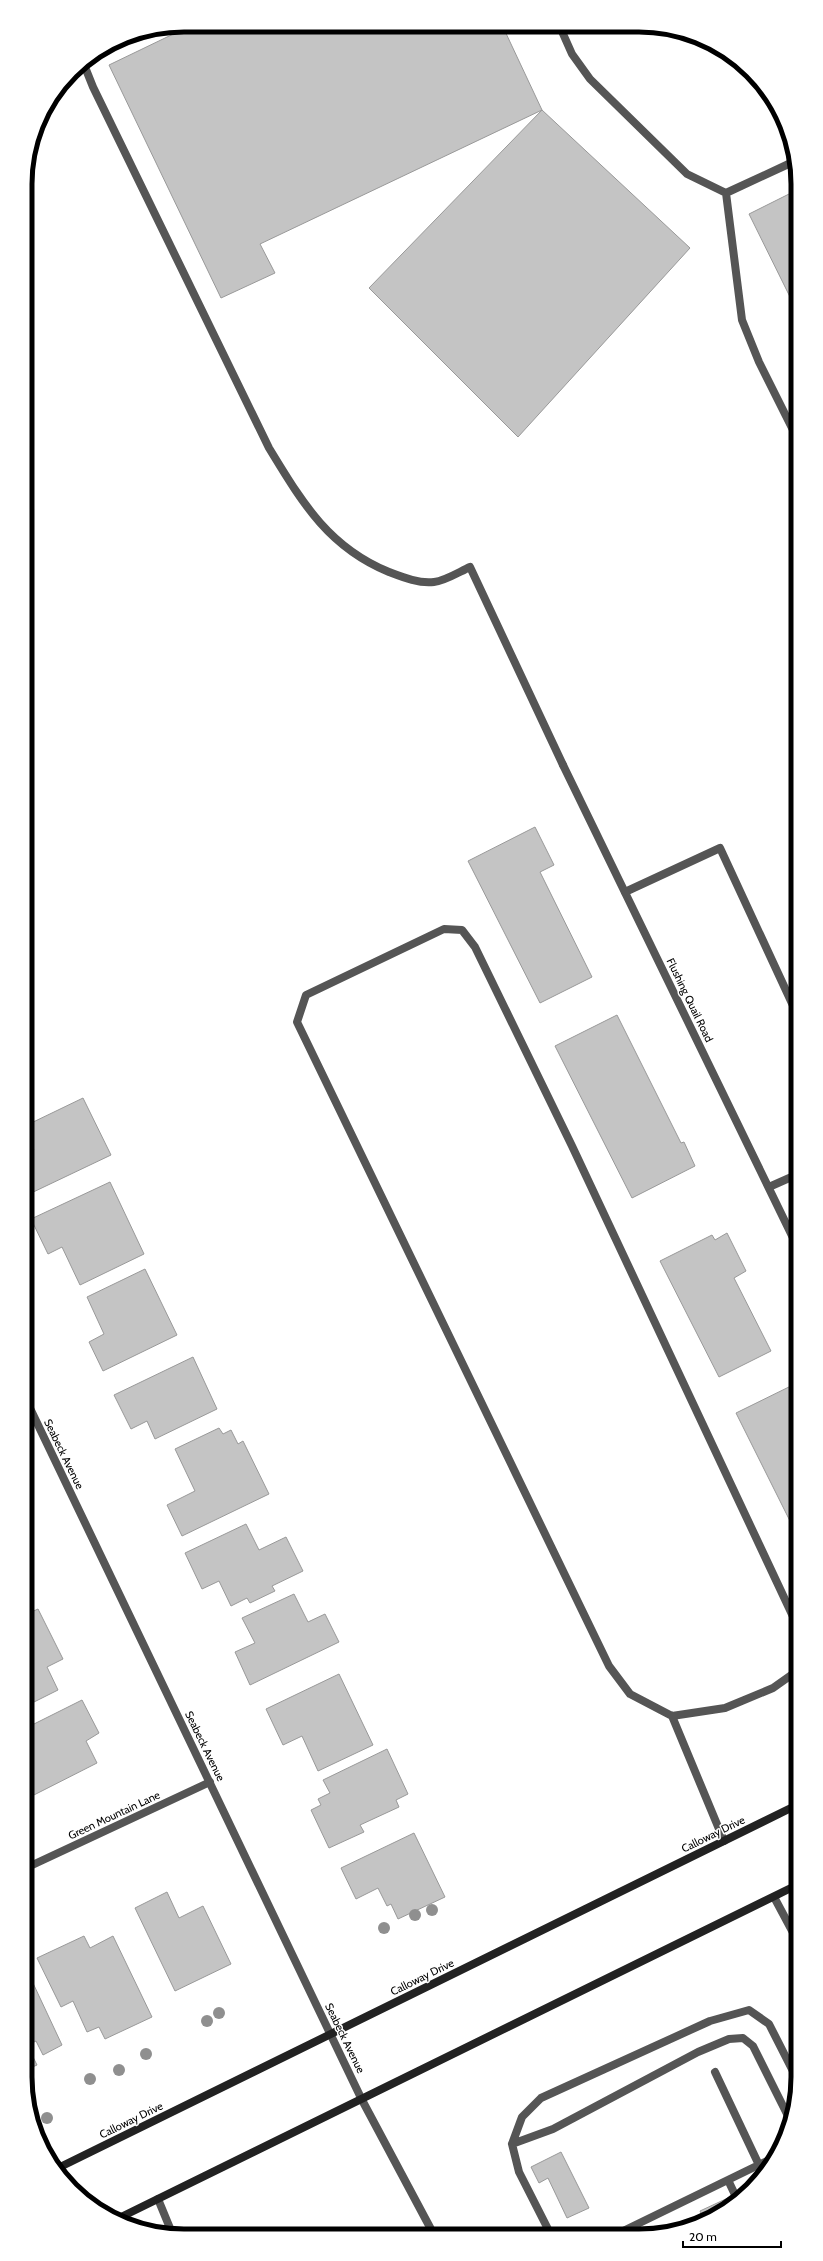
<svg xmlns="http://www.w3.org/2000/svg" width="823" height="2261" viewBox="0 0 823 2261" font-family="Cabin,sans-serif">
  <style>
    .building { fill: #c4c4c4; stroke: #999 }
    .lines { fill: none; stroke-linecap: round; stroke-linejoin: round }
    .lane { stroke: #555; stroke-width: 8 }
    .street { stroke: #555; stroke-width: 8 }
    .secondary { stroke: #222; stroke-width: 8 }
    .tree { fill: #8f8f8f }
    .labels { text-anchor: middle; stroke-width: 3; stroke-linejoin: round; paint-order: stroke }
    .street-label { font-size: 11px; fill: #000; stroke: #fff }
    .rim { fill: none; stroke: #000; stroke-width: 5 }
  </style>
  <rect width="100%" height="100%" fill="#fff"/>
  <!-- building -->
  <path class="building" d="M192,25L503,27L542,110L260,244L275,273L221,298L109,65Z
    M542,110L690,248L518,437L369,288Z
    M795,191V307L749,214Z
    M535,827L554,865L540,872L592,977L540,1003L468,861Z
    M617,1015L681,1143L684,1142L695,1166L632,1198L555,1046Z
    M83,1098L111,1155L27,1195V1154L34,1150L27,1136V1125Z
    M110,1182L144,1254L80,1285L62,1247L48,1254L31,1219Z
    M727,1233L746,1271L734,1278L771,1351L719,1377L660,1261L712,1235L715,1240Z
    M145,1269L177,1335L103,1371L89,1342L104,1334L87,1297Z
    M193,1357L217,1409L155,1439L147,1421L131,1429L114,1395Z
    M797,1383V1525L793,1527L736,1413Z
    M219,1428L223,1434L231,1430L238,1444L243,1441L269,1494L182,1536L167,1505L195,1491L175,1449Z
    M246,1524L259,1550L286,1537L303,1571L272,1586L275,1591L250,1603L247,1598L231,1606L219,1581L202,1589L185,1553Z
    M294,1594L308,1622L325,1614L339,1642L250,1685L235,1652L255,1643L242,1618Z
    M38,1609L63,1659L47,1667L58,1690L28,1705L27,1614Z
    M339,1674L373,1745L318,1771L302,1736L283,1745L266,1709Z
    M82,1700L99,1733L86,1741L97,1763L28,1798V1727Z
    M387,1749L408,1794L396,1800L399,1807L360,1825L364,1832L329,1848L311,1810L321,1805L318,1799L330,1793L323,1780Z
    M414,1833L445,1897L398,1919L391,1904L387,1906L378,1888L356,1899L341,1868Z
    M167,1892L179,1918L203,1906L231,1964L175,1991L135,1908Z
    M84,1936L90,1948L113,1936L152,2017L105,2039L99,2027L87,2032L73,2001L61,2007L37,1958Z
    M32,1981L62,2045L43,2055L36,2041L28,2045V1983Z
    M28,2047L37,2065L28,2069Z
    M561,2152L589,2208L567,2218L548,2178L539,2183L531,2167Z
    M730,2197L733,2203L719,2215L704,2220L700,2211Z"/>
  <g class="lines">
    <!-- lane -->
    <path class="lane" d="M560,27L572,54L590,79L687,174L726,193
      M83,62L93,87L269,448C302,502 328,547 389,572C402,577 419,584 434,582C445,581 459,572 470,567L563,765
      M726,193L742,320L759,362L795,434
      M726,193L795,161
      M625,892L720,848L796,1012
      M769,1187L796,1175
      M797,1625L572,1146L475,947L462,930L444,929L306,995L297,1022L609,1666L630,1694L672,1716L725,1708L773,1688L797,1671
      M672,1716L724,1841
      M774,1897L797,1940
      M715,2072L759,2165
      M362,2100L433,2233
      M512,2144L553,2129L698,2052L729,2039L743,2038L753,2046L790,2120
      M728,2180L737,2199
      M158,2199L172,2233
      M550,2233L519,2172L512,2144L522,2117L541,2098L710,2021L749,2010L769,2024L798,2081
      M619,2233L773,2158"/>
    <!-- street -->
    <path class="street" d="M563,765L796,1244
      M27,1402L362,2100
      M28,1867L210,1782"/>
    <!-- secondary -->
    <path class="secondary" d="M56,2169L797,1805
      M115,2220L797,1885"/>
  </g>
  <!-- trees -->
  <g class="tree">
    <circle cx="432" cy="1910" r="6"/>
    <circle cx="415" cy="1915" r="6"/>
    <circle cx="384" cy="1928" r="6"/>
    <circle cx="219" cy="2013" r="6"/>
    <circle cx="207" cy="2021" r="6"/>
    <circle cx="146" cy="2054" r="6"/>
    <circle cx="119" cy="2070" r="6"/>
    <circle cx="90" cy="2079" r="6"/>
    <circle cx="47" cy="2118" r="6"/>
  </g>
  <g class="labels">
    <!-- street labels -->
    <g class="street-label">
      <text transform="translate(690 1000) rotate(64)" y="4">Flushing Quail Road</text>
      <text transform="translate(64 1454) rotate(64)" y="4">Seabeck Avenue</text>
      <text transform="translate(205 1746) rotate(64)" y="4">Seabeck Avenue</text>
      <text transform="translate(114 1815) rotate(-25)" y="4">Green Mountain Lane</text>
      <text transform="translate(713 1834) rotate(-26)" y="4">Calloway Drive</text>
      <text transform="translate(422 1977) rotate(-26)" y="4">Calloway Drive</text>
      <text transform="translate(345 2038) rotate(64)" y="4">Seabeck Avenue</text>
      <text transform="translate(131 2120) rotate(-26)" y="4">Calloway Drive</text>
    </g>
  </g>
  <!-- crop -->
  <path d="M0 0H823V2261H0ZM184 32H639A152 152 0 0 1 791 184V2077A152 152 0 0 1 639 2229H184A152 152 0 0 1 32 2077V184A152 152 0 0 1 184 32Z" fill="#fff" fill-rule="evenodd"/>
  <path class="rim" d="M184 32H639A152 152 0 0 1 791 184V2077A152 152 0 0 1 639 2229H184A152 152 0 0 1 32 2077V184A152 152 0 0 1 184 32Z"/>
  <!-- scale -->
  <path d="M683 2241v6h98v-6" fill="none" stroke="#000000" stroke-width="2"/>
  <text x="689" y="2241" font-size="12" fill="#000000" stroke="#ffffff" stroke-width="3" paint-order="stroke">20 m</text>
</svg>
